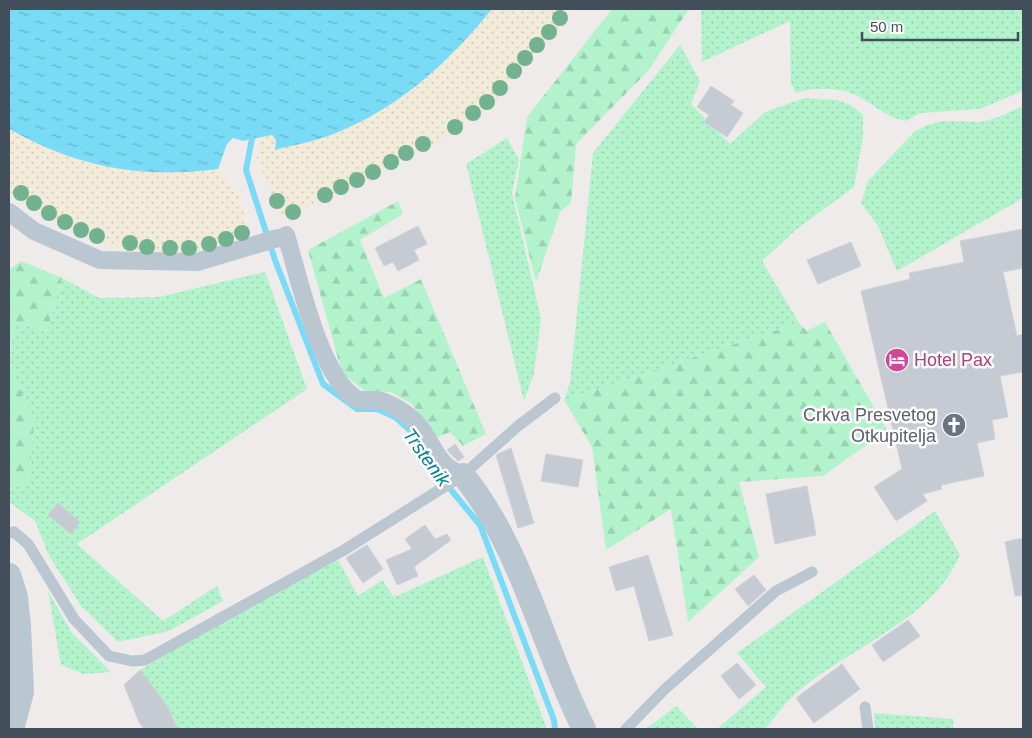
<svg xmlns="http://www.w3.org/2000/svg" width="1032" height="738" viewBox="0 0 1032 738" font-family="Helvetica,sans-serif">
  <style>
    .grass { fill: url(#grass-dots) }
    .forest { fill: url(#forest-firs) }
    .sand { fill: url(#sand-dots) }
    .water { fill: url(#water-ripples) }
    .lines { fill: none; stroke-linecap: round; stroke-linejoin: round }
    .stream { stroke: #7adbf6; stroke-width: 6 }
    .building { fill: #c6cad2; stroke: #ced1d8 }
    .service { stroke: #bac6d0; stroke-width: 11 }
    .pedestrian { stroke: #bac6d0; stroke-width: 18 }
    .minor { stroke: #bac6d0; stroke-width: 24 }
    .tree { fill: #72b291 }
    .labels { text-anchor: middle; stroke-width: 5; stroke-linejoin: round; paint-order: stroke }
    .hotel-label { font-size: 18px; fill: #b23c85; stroke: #fff; text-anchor: start }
    .worship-label { font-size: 18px; fill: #5b616d; stroke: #fff; text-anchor: end }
    .water-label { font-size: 19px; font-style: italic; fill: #027da0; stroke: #fff }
  </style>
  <defs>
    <pattern id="grass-dots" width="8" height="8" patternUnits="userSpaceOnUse" patternTransform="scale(1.25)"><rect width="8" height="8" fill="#b2f3cc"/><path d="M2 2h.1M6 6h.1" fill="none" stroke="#9ad2b1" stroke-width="1.8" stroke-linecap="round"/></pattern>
    <pattern id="forest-firs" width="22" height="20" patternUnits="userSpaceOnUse" patternTransform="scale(1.25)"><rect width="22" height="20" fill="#b2f3cc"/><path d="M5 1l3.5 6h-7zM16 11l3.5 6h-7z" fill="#9ad2b1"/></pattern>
    <pattern id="sand-dots" width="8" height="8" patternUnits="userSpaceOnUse" patternTransform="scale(1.25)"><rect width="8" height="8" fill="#f3ebd9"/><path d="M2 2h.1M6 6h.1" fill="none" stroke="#d2cbbc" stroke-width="1.8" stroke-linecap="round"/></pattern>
    <pattern id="water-ripples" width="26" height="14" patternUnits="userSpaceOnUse" patternTransform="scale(1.25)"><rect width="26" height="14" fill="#7adbf6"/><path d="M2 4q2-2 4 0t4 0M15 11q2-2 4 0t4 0" fill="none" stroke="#66b4ca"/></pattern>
  </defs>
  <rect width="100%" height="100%" fill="#efebeb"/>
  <!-- grass -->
  <path class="grass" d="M701,9H1023V91L980,109L920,113L906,121C888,118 877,107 861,98C845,88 814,86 796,93L791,84L790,21L702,62Z
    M680,45L700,81L691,104L730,144L765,112L804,98L837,100L851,105L863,115V137L854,187L797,229L762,261L799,323L564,400L570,383L593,153Z
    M1023,106V198L897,271L878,226L861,203L868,181L915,131L927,125L943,121L981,122L999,117Z
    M507,138L519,160L512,193L541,319L534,374L524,401L466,164Z
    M265,272L307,389L77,544L163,621L217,586L223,601L169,631L118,642L81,606L49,556L35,521L9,502V490L29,481L34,424L9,360L15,322L47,331L62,278L99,298L159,297Z
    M935,511L960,555C930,624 845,648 792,697C782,706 774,719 765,729H717L766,687L737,653Z
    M483,557L547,729H177L168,707L140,670L242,609L338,560L358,596L382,580L394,597Z
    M48,591L72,633L111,672L84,674L61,665Z
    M676,706L698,729H646Z
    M874,713L953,719V729H875Z"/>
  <!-- forest -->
  <path class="forest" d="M612,9H689L648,71L576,144L571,203L560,212L536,282L515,198L527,117Z
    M398,201L403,214L360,240L384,298L421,279L486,434L463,446L450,432L434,439L412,404L391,392L365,391L342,373L308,250Z
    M21,261L62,278L47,331L15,322L9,355V270Z
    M825,322L887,430L823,476L739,482L759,557L688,622L671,509L606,550L592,447L564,400L799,323L807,331Z
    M9,360L34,424L29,481L9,490Z"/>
  <!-- sand -->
  <path class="sand" d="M492,9H574L490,106L456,132L350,188L281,219L257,159L261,135H272L276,140L275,149C293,145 313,142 331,135C397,110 448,63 492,9Z
    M9,129C77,167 140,179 218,169L239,196L250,233C226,241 184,255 160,254C103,250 54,225 9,192Z"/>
  <!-- water -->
  <path class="water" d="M9,9H492C448,63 397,110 331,135C313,142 293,145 275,150L276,140L272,135L243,141L233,138L227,144L218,169C140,179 77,167 9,129Z"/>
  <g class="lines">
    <!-- stream -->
    <path class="stream" d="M252,138L246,170L275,260L323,384L357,409H377L395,417L412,432L442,479L480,525L554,720L555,729"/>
  </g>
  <!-- building -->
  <path class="building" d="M711,86L734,101L731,105L743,113L727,137L704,122L709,115L697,107Z
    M418,226L427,244L414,250L419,260L398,271L393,262L384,266L375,248Z
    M1023,229V268L1003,272L1017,336L1023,334V372L1000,376L1008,417L992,420L995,439L977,443L984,476L941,485L942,489L923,494L927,501L896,521L874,487L902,469L861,291L910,279L909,273L964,262L960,241Z
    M851,242L861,266L818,284L807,260Z
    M455,444L464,457L458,461L447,450Z
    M511,448L534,523L518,528L496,455Z
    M546,454L583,460L578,487L541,481Z
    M807,486L816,535L775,544L766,494Z
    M58,503L80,522L71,534L48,515Z
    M425,525L435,539L447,534L451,540L414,567L418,576L397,585L386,560L412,549L405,539Z
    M1023,538V595L1015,596L1005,542Z
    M367,545L383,569L363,583L346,558Z
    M648,555L673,635L649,641L634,586L616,591L609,567Z
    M754,575L766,590L748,606L735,589Z
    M908,620L920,636L883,662L872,645Z
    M737,663L756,685L739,699L721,676Z
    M842,664L860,689L814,723L796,698Z
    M140,670L168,707L177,729H144L139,722L124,685Z"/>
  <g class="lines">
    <!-- service -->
    <path class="service" d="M9,533L14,532L28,544L74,619L109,656L132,661L145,660L344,550L463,475L518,426L555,398
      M865,707L868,729
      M626,729L665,689L776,591L812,572"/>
    <!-- pedestrian -->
    <path class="pedestrian" d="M9,212L34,231L100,260L197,262L278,238
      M286,235C299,277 319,374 355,398C361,402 371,399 378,400C388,402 403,411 411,418C433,436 433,466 463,475"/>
    <!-- minor -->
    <path class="minor" d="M463,475C522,548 542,646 584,729
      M9,575L16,597L19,626L22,692L12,729"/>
  </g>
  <!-- trees -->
  <g class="tree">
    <circle cx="560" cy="18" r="8"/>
    <circle cx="549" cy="32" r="8"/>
    <circle cx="537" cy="45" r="8"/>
    <circle cx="525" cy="58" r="8"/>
    <circle cx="514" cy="71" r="8"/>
    <circle cx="500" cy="88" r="8"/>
    <circle cx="487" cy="102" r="8"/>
    <circle cx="473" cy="113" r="8"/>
    <circle cx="455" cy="127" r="8"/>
    <circle cx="423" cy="144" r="8"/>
    <circle cx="406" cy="153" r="8"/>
    <circle cx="391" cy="162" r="8"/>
    <circle cx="373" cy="172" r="8"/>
    <circle cx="357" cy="180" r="8"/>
    <circle cx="341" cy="187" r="8"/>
    <circle cx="21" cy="193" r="8"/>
    <circle cx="325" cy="195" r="8"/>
    <circle cx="277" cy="201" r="8"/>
    <circle cx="34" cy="203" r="8"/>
    <circle cx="293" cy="212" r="8"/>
    <circle cx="49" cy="213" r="8"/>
    <circle cx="65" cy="222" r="8"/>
    <circle cx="81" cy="230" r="8"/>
    <circle cx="242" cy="233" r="8"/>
    <circle cx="97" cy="236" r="8"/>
    <circle cx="226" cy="239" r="8"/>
    <circle cx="130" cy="243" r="8"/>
    <circle cx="209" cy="244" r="8"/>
    <circle cx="147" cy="247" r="8"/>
    <circle cx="170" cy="248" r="8"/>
    <circle cx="189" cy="248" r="8"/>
  </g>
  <!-- icons -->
  <defs>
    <g id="hotel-disc" transform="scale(1.25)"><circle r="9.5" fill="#d1479c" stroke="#fff"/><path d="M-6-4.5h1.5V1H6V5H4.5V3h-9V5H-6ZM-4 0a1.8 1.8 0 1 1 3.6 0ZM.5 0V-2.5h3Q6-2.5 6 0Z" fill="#fff"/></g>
    <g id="church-disc" transform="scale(1.25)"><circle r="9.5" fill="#6b7280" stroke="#fff"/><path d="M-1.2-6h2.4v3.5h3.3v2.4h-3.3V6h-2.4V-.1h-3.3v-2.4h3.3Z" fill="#fff"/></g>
  </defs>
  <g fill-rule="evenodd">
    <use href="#hotel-disc" x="897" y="360"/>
    <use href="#church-disc" x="954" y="425"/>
  </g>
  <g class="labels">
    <!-- hotel labels -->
    <g class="hotel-label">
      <text x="914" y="366">Hotel Pax</text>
    </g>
    <!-- worship labels -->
    <g class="worship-label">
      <text x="936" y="421">Crkva Presvetog<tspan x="936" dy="21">Otkupitelja</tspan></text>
    </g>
    <!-- water labels -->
    <g class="water-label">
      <text transform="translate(427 457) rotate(54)" y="7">Trstenik</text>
    </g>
  </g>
  <!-- border -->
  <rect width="1032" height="738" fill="none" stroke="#424f5b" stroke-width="20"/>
  <!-- scale -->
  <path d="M862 32v8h156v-8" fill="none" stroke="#424f5b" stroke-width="2.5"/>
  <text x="870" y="32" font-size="15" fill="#424f5b" stroke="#ffffff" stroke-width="4" paint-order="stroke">50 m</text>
</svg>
